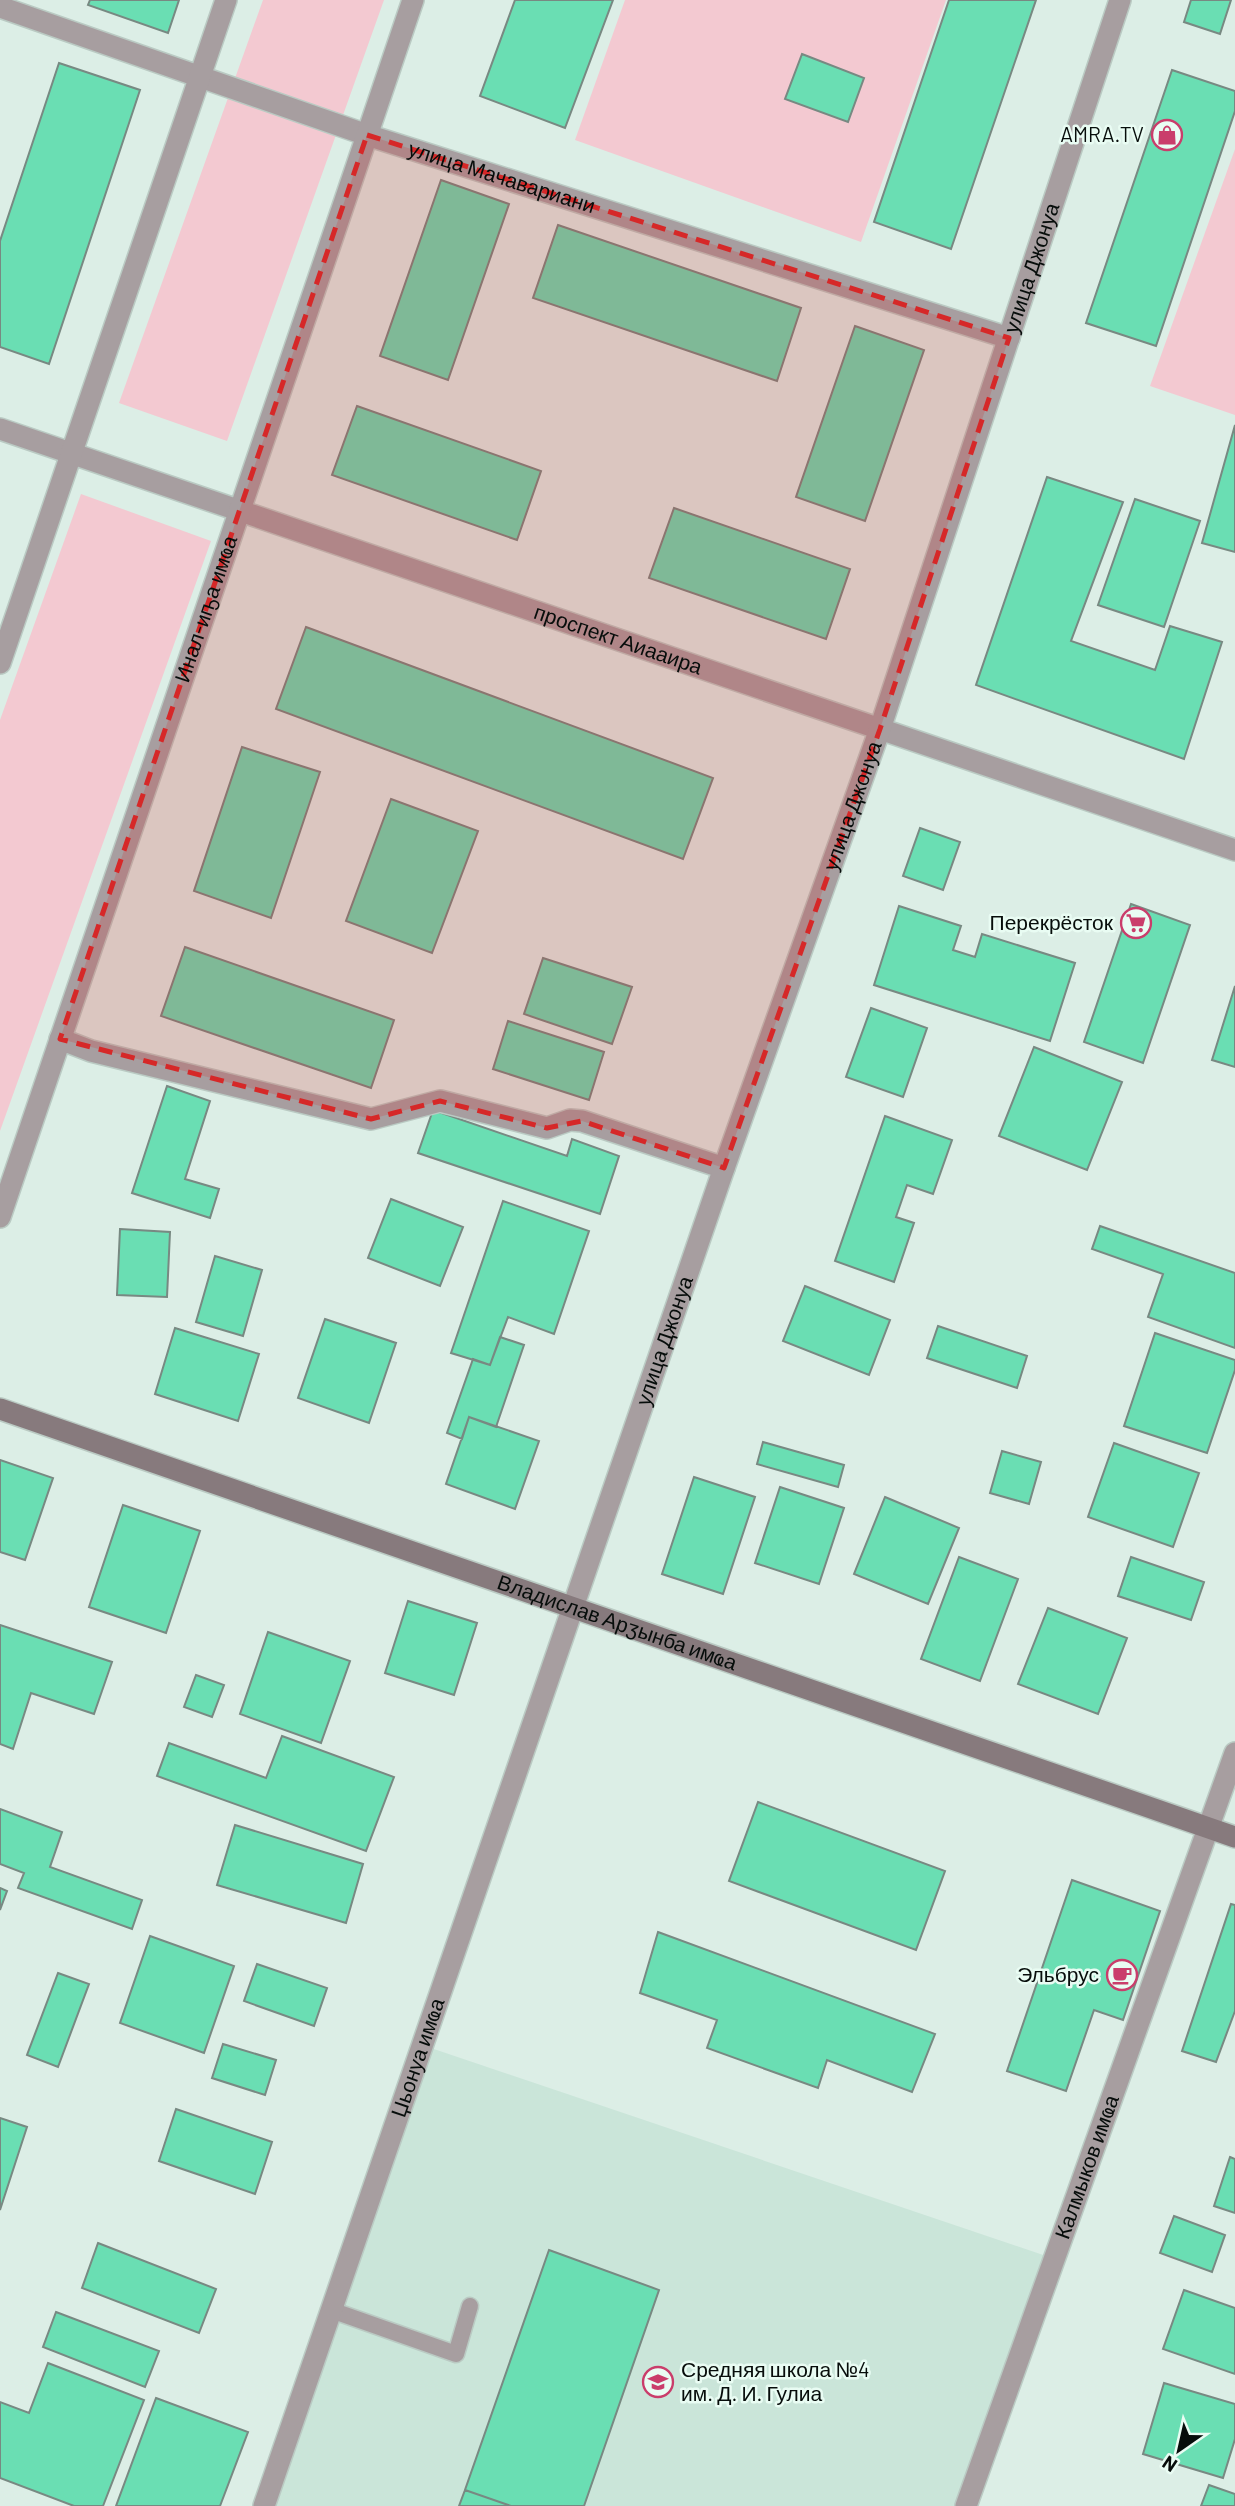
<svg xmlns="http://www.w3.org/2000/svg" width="1235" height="2506" viewBox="0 0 1235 2506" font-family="Barlow,sans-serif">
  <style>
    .built { fill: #cae5d9 }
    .park { fill: #f3c9d1 }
    .building { fill: #6adeb3; stroke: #788982; stroke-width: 2 }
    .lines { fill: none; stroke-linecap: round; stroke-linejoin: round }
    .lane-casing { stroke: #bacac3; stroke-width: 19 }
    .street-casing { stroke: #bacac3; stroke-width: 24 }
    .secondary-casing { stroke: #bacac3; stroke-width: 24 }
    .lane { stroke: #a79ea0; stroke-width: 16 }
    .street { stroke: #a79ea0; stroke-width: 21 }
    .secondary { stroke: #877a7d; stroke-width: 21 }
    .marked { fill: #d62828; fill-opacity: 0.2; stroke: #d62828; stroke-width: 5; stroke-dasharray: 14 9; stroke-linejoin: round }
    .labels { text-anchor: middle; stroke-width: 5; stroke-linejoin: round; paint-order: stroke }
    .poi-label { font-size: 21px; fill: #070d0b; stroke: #e9fcf3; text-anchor: end }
    .street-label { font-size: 21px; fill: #070d0b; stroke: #e9fcf3 }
  </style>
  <rect width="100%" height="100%" fill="#dceee6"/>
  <!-- built -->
  <path class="built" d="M422,2045L1055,2259L966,2506H264Z"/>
  <!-- park -->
  <path class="park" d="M263,0H384L227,441L119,403Z
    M625,0H946L861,242L575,140Z
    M1235,149V415L1150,386Z
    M81,494L211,541L0,1131V720Z"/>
  <!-- building -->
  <path class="building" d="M90,0H179L168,33L88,5Z
    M515,0H613L565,128L480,96Z
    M949,0H1036L951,249L874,222Z
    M1191,0H1231L1220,34L1184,22Z
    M802,54L864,78L848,122L785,99Z
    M59,63L140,90L49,364L0,347V241Z
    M1172,70L1235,91V111L1156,346L1086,323Z
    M441,180L509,204L448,380L380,356Z
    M558,225L801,308L777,381L533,298Z
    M855,326L924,350L865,521L796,497Z
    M357,406L541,471L517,540L332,475Z
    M1235,425V552L1202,543Z
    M1047,477L1123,502L1071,641L1155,670L1170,626L1222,642L1184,759L976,685Z
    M1135,499L1200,521L1164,627L1098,605Z
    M674,508L850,569L826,639L649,578Z
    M306,627L713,778L683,859L276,709Z
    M242,747L320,772L271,918L194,891Z
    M391,799L478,831L432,953L346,921Z
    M920,828L960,842L943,890L903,876Z
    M1131,904L1190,925L1143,1063L1084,1042Z
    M899,906L961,926L953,950L975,957L982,934L1075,963L1050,1041L874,985Z
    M185,947L394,1020L371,1088L161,1016Z
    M543,958L632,987L612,1044L524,1014Z
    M1235,986V1067L1212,1060Z
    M871,1008L927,1028L903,1097L846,1077Z
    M508,1021L604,1052L589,1100L493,1069Z
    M1034,1047L1122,1082L1087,1170L999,1136Z
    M167,1086L210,1101L185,1179L219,1189L210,1218L132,1193Z
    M433,1110L567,1156L572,1139L619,1156L600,1214L418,1153Z
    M885,1116L952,1140L933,1194L907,1185L896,1217L914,1223L894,1282L835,1261Z
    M391,1199L463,1227L440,1286L368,1258Z
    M503,1201L589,1231L554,1334L508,1317L490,1365L451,1353Z
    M1100,1226L1235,1273V1348L1148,1317L1163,1274L1092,1249Z
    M120,1229L170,1232L167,1297L117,1295Z
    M215,1256L262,1270L243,1336L196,1322Z
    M805,1286L890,1320L869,1375L783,1341Z
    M325,1319L396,1343L369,1423L298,1398Z
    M938,1326L1027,1356L1017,1388L927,1358Z
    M175,1328L259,1354L238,1421L155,1394Z
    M1155,1333L1235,1360V1370L1207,1453L1124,1426Z
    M500,1337L524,1345L496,1427L469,1417L462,1439L447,1433L473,1359L490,1365Z
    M469,1417L539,1441L515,1509L446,1484Z
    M763,1442L844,1465L838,1487L757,1464Z
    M1114,1443L1199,1473L1173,1547L1088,1517Z
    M1002,1451L1041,1462L1029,1504L990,1493Z
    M0,1460L53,1478L25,1560L0,1552Z
    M694,1477L755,1497L723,1594L662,1574Z
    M780,1487L844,1508L819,1584L755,1563Z
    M885,1497L959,1528L928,1604L854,1574Z
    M123,1505L200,1531L166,1633L89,1607Z
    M959,1557L1018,1579L980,1681L921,1659Z
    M1131,1557L1204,1582L1191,1620L1118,1596Z
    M408,1601L477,1623L454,1695L385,1673Z
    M1048,1608L1127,1638L1098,1714L1018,1684Z
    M0,1625L112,1662L94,1714L31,1693L13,1749L0,1744Z
    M268,1632L350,1661L321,1743L240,1714Z
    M196,1675L224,1685L212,1717L184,1707Z
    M282,1736L394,1777L366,1851L157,1776L169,1743L266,1778Z
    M758,1802L945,1871L916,1950L729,1881Z
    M0,1809L62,1832L50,1867L142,1900L132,1929L18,1888L24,1873L0,1864Z
    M235,1825L363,1864L346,1923L217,1885Z
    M1072,1880L1160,1911L1123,2020L1094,2010L1066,2091L1007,2071Z
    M0,1888L7,1891L0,1910Z
    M1231,1904L1235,1905V2011L1216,2062L1182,2051Z
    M658,1932L935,2034L912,2092L827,2060L818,2088L707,2048L717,2020L640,1993Z
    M150,1936L234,1966L204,2053L120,2023Z
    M257,1964L327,1988L314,2026L244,2001Z
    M58,1973L89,1984L58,2067L27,2055Z
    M223,2044L276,2060L265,2095L212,2078Z
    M176,2109L272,2142L255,2194L159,2161Z
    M0,2118L27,2127L0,2210Z
    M1230,2157L1235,2159V2213L1214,2206Z
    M1174,2216L1225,2235L1212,2272L1160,2253Z
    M98,2243L216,2289L199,2333L82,2288Z
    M549,2250L659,2290L584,2506H511L465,2490Z
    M1184,2290L1235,2308V2374L1163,2349Z
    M56,2312L159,2351L145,2387L43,2347Z
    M48,2363L144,2400L103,2506H74L0,2478V2402L29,2413Z
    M1164,2383L1235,2404V2439L1223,2478L1143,2454Z
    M156,2398L248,2432L220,2506H116Z
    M1209,2485L1235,2494V2506H1201Z
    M465,2490L511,2506H459Z"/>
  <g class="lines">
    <!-- lane casing -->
    <g class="lane-casing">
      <path id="lane" d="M331,2310L456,2354L470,2306"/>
    </g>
    <!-- street casing -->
    <g class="street-casing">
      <g id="street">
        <path id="s1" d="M0,7L367,135L1009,338"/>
        <path id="s2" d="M0,429L1235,850"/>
        <path d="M0,663L226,0"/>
        <path d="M60,1039L91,1051L371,1119L440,1101L547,1128L570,1120L582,1121L724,1168"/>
        <path id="s3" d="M0,1217L413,0"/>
        <path id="s4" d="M264,2506L724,1168L880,729L1120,0"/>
        <path id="s5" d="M966,2506L1235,1753"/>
      </g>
    </g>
    <!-- secondary casing -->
    <g class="secondary-casing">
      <g id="secondary">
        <path id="s6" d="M0,1409L1235,1837"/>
      </g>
    </g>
    <!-- lane -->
    <use href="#lane" class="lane"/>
    <!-- street -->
    <use href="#street" class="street"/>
    <!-- secondary -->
    <use href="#secondary" class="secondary"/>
  </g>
  <!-- marked area -->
  <path class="marked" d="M367,135L1009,338L880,729L724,1168L582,1121L547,1128L440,1101L371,1119L60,1039Z"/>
  <!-- icons -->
  <defs>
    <g id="shop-ring" transform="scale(1.575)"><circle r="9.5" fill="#e9fcf3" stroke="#ca3d6b" stroke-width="1.5"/><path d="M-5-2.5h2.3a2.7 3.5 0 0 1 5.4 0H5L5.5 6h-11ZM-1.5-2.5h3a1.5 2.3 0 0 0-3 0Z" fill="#ca3d6b"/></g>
    <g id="supermarket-ring" transform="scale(1.575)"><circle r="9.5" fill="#e9fcf3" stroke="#ca3d6b" stroke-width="1.5"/><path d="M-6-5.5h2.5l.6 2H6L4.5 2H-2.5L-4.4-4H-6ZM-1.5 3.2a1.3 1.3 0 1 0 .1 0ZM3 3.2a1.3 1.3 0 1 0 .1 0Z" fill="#ca3d6b"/></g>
    <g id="cafe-ring" transform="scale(1.575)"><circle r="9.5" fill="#e9fcf3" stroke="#ca3d6b" stroke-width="1.5"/><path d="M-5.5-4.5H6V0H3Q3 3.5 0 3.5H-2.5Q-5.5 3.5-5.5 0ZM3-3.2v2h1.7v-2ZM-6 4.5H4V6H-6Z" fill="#ca3d6b"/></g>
    <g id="school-ring" transform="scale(1.575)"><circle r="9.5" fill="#e9fcf3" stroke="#ca3d6b" stroke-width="1.5"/><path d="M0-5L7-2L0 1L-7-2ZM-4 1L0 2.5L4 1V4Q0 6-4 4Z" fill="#ca3d6b"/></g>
  </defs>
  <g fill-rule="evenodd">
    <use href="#shop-ring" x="1167" y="135"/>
    <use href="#supermarket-ring" x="1136" y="923"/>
    <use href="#cafe-ring" x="1122" y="1975"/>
    <use href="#school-ring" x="658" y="2382"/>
  </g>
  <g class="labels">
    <!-- poi labels -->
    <g class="poi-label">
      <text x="1144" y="142">AMRA.TV</text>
      <text x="1113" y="930">Перекрёсток</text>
      <text x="1099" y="1982">Эльбрус</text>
      <text x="681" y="2377" text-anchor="start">Средняя школа №4<tspan x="681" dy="24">им. Д. И. Гулиа</tspan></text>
    </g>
    <!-- street labels -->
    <g class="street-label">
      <text dy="7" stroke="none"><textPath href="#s1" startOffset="530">улица Мачавариани</textPath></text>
      <text dy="7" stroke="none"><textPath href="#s4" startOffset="2366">улица Джонуа</textPath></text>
      <text dy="7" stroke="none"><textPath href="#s3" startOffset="642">Инал-иҧа имҩа</textPath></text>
      <text dy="7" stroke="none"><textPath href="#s2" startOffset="653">проспект Аиааира</textPath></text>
      <text dy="7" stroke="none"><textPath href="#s4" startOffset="1799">улица Джонуа</textPath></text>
      <text dy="7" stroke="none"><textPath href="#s4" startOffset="1232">улица Джонуа</textPath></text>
      <text dy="7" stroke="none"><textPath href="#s6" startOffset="653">Владислав Арӡынба имҩа</textPath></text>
      <text dy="7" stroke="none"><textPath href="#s4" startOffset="474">Џьонуа имҩа</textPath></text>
      <text dy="7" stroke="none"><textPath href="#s5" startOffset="360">Калмыков имҩа</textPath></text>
    </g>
  </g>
  <!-- north arrow -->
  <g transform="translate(1179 2450) rotate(214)" stroke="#e9fcf3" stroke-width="5" paint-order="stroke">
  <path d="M0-5L12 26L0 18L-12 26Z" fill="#070d0b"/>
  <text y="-10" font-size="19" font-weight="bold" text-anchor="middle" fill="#070d0b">N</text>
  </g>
</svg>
